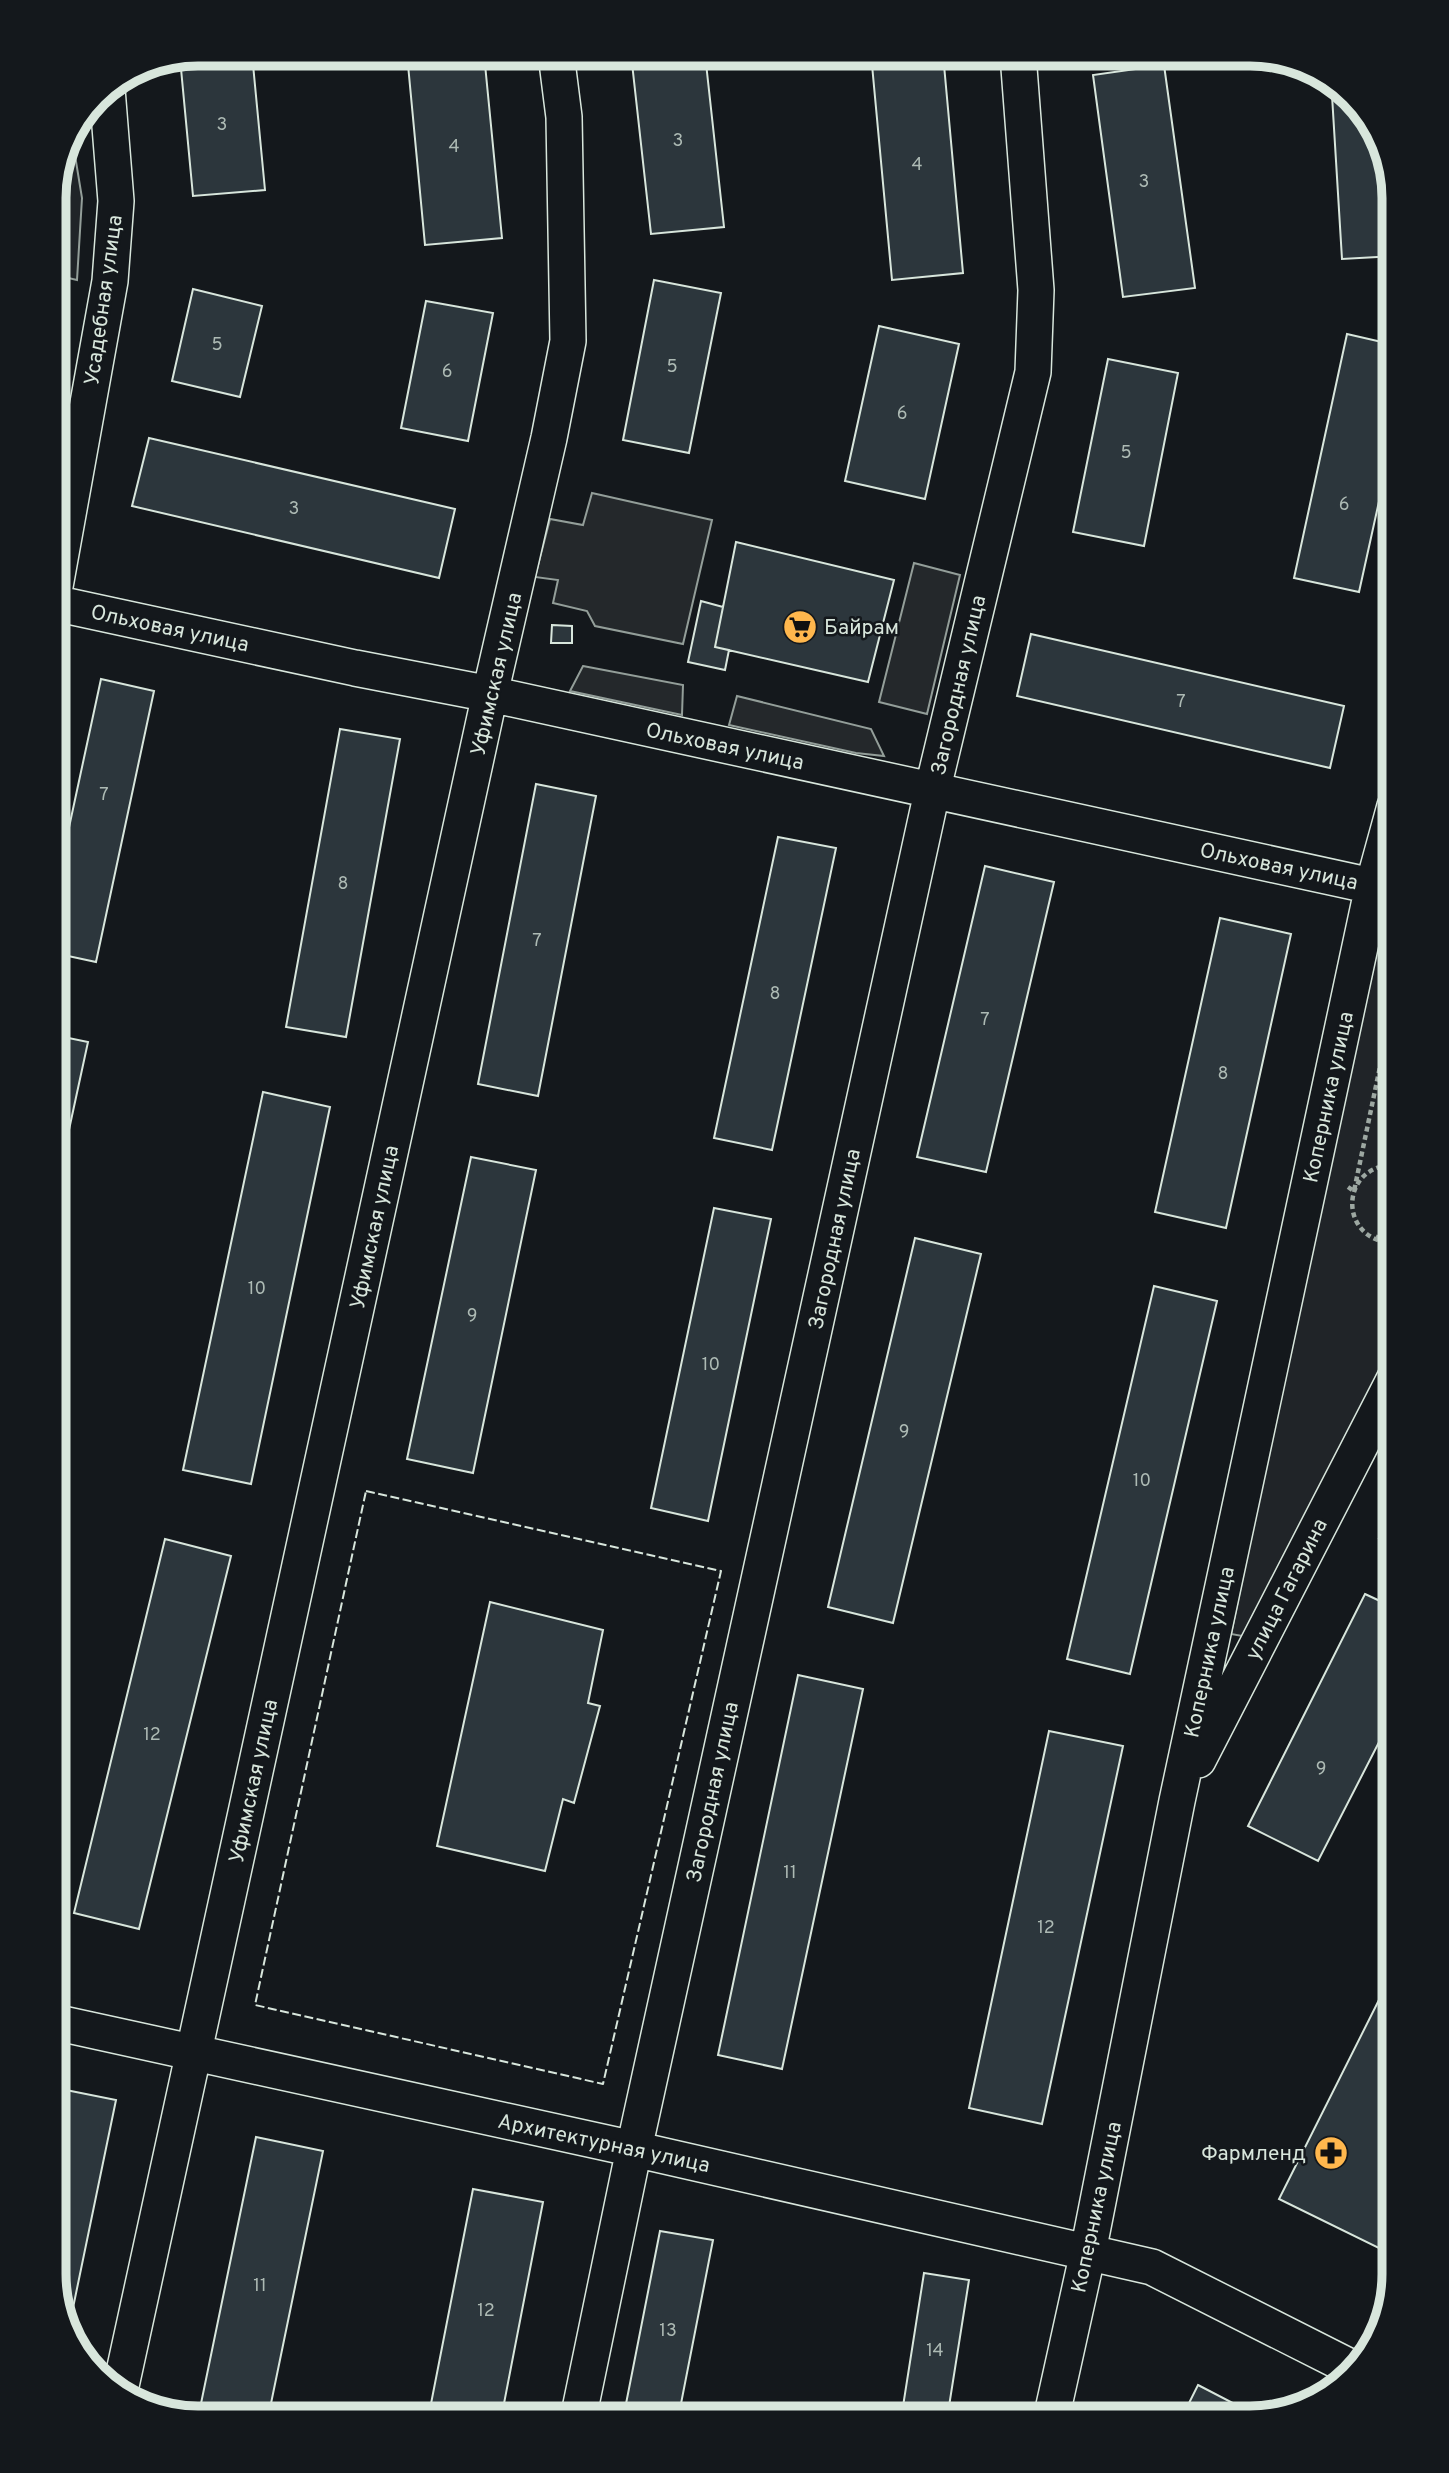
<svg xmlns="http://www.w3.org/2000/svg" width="1449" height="2473" viewBox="0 0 1449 2473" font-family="Overpass,sans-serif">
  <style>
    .green { fill: #202428; stroke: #939e99; stroke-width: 2 }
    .parking { fill: #24282b; stroke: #939e99; stroke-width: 2 }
    .building { fill: #2c363c; stroke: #d8e6dc; stroke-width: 2 }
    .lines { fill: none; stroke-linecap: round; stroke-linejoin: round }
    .minor-casing { stroke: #d8e6dc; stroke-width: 38 }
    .path { stroke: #9da8a2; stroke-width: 4.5; stroke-dasharray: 5 3.5; stroke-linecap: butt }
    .minor { stroke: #14181c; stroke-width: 35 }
    .fence { stroke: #d8e6dc; stroke-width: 2; stroke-dasharray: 9 3.5; stroke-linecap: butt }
    .labels { text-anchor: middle; stroke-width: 5; stroke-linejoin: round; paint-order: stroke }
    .number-label { font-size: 18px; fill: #adbab4 }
    .street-label { font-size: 21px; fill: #d8e6dc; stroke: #14181c }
    .poi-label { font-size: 21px; fill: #d8e6dc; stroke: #14181c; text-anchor: start }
    .rim { fill: none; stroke: #d8e6dc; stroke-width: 9 }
  </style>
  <rect width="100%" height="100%" fill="#14181c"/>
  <!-- green -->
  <path class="green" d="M71,131L82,198L77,280L55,275V189Z
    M1395,918V1340L1253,1620L1242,1636L1231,1634L1373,951Z"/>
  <!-- parking -->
  <path class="parking" d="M592,493L712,520L683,644L595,626L587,611L553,603L558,580L535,577L550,519L583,525Z
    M914,563L960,575L927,714L879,702Z
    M583,666L683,685L682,715L570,691Z
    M737,696L871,729L884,756L856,753L729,725Z"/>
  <!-- building -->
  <path class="building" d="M198,54H252L265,190L193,196L180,58Z
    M407,54H484L502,238L425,245Z
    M631,54H705L724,227L651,234Z
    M871,54H943L963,273L892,280Z
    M1164,65L1195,288L1123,297L1093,75Z
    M1331,79L1380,135L1395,198V256L1342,259Z
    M654,280L721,293L689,453L623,440Z
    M193,289L262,306L240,397L172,381Z
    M426,301L493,313L468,441L401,428Z
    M879,326L959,344L925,499L845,481Z
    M1347,334L1395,345V429L1359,592L1294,578Z
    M1108,359L1178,373L1144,546L1073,532Z
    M149,438L455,509L439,578L132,506Z
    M736,542L894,580L868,682L715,647Z
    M701,601L723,607L715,647L729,650L725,670L688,662Z
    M552,625L572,626V643H551Z
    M1031,634L1344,706L1330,768L1017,696Z
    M101,679L154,691L96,962L54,953V897Z
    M340,729L400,739L346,1037L286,1027Z
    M536,784L596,796L538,1096L478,1084Z
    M778,837L836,848L772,1150L714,1138Z
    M985,866L1054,882L986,1172L917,1157Z
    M1220,918L1291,934L1226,1228L1155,1212Z
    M54,1035L88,1042L54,1199Z
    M263,1092L330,1107L251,1484L183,1470Z
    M471,1157L536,1170L473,1473L407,1459Z
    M714,1208L771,1219L708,1521L651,1508Z
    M915,1238L981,1254L893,1623L828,1607Z
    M1154,1286L1217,1301L1130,1674L1067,1659Z
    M1395,1509V1546L1379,1538Z
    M165,1539L231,1556L139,1929L74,1913Z
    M1365,1594L1395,1608V1711L1318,1861L1248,1826Z
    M490,1602L603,1630L588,1703L600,1706L574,1803L563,1799L545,1871L437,1846Z
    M798,1675L863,1689L782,2069L718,2055Z
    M1049,1731L1123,1746L1042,2124L969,2108Z
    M1395,1968V2256L1279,2199Z
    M56,2088L116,2100L68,2332L54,2275Z
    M256,2137L323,2151L268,2418H198Z
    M473,2189L543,2202L501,2419H428Z
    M660,2231L713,2240L678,2419H623Z
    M924,2273L969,2280L947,2419H901Z
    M1198,2385L1260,2417L1251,2419H1181Z"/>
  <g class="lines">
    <!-- minor casing -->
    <g class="minor-casing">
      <path id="minor" d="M54,592L110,281L116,201L107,89
        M54,603L355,668L490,694L1395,891
        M1198,1760L1395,1378
        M54,2022L634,2149L1152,2267L1354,2369
        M119,2395L490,694L549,438L568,341L564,117L556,54
        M578,2419L634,2149L932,792L1033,372L1036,290L1018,55
        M1051,2419L1088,2252L1177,1801L1373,886L1395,806"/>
    </g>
    <!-- path -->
    <path class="path" d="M1395,1101C1376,1076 1381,1051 1395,1026
      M1348,1187L1354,1191L1381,1062
      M1377,1240L1395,1192
      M1395,1243C1337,1242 1339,1164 1395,1165"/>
    <!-- minor -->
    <use href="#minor" class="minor"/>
    <!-- fence -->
    <path class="fence" d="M366,1491L721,1571L603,2084L255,2005Z"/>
  </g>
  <!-- icons -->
  <defs>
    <g id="supermarket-disc" transform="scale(1.75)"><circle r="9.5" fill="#ffb74d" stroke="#14181c"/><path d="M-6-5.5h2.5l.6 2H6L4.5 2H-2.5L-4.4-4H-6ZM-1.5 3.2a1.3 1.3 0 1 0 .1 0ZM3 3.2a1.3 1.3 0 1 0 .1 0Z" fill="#111"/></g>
    <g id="pharmacy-disc" transform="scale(1.75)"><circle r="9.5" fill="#ffb74d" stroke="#14181c"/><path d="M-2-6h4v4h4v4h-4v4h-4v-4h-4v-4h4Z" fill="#111"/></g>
  </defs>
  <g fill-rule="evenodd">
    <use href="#supermarket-disc" x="800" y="627"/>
    <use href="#pharmacy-disc" x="1331" y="2153"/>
  </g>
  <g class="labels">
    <!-- number labels -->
    <g class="number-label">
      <text x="222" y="130">3</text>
      <text x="678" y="146">3</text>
      <text x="454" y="152">4</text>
      <text x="917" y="170">4</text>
      <text x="1144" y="187">3</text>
      <text x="217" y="350">5</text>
      <text x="672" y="372">5</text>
      <text x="447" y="377">6</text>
      <text x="902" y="419">6</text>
      <text x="1126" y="458">5</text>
      <text x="1344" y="510">6</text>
      <text x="294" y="514">3</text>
      <text x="1181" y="707">7</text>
      <text x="104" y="800">7</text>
      <text x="343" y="889">8</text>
      <text x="537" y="946">7</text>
      <text x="775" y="999">8</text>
      <text x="985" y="1025">7</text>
      <text x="1223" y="1079">8</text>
      <text x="257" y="1294">10</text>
      <text x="472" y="1321">9</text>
      <text x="711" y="1370">10</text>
      <text x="904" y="1437">9</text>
      <text x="1142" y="1486">10</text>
      <text x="152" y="1740">12</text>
      <text x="1321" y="1774">9</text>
      <text x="790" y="1878">11</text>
      <text x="1046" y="1933">12</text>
      <text x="260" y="2291">11</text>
      <text x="486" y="2316">12</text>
      <text x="668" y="2336">13</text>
      <text x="935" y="2356">14</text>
    </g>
    <!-- street labels -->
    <g class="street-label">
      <text transform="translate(103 300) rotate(-82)" y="7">Усадебная улица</text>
      <text transform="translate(170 628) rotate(12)" y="7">Ольховая улица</text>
      <text transform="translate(496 674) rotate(-77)" y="7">Уфимская улица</text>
      <text transform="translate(958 685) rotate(-77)" y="7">Загородная улица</text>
      <text transform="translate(725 746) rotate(12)" y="7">Ольховая улица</text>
      <text transform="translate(1279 866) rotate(12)" y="7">Ольховая улица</text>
      <text transform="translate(1328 1097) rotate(-78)" y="7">Коперника улица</text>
      <text transform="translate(374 1227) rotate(-78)" y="7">Уфимская улица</text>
      <text transform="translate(834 1239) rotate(-78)" y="7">Загородная улица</text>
      <text transform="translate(1286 1589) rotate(-63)" y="7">улица Гагарина</text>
      <text transform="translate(1209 1652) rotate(-78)" y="7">Коперника улица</text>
      <text transform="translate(253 1781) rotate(-78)" y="7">Уфимская улица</text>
      <text transform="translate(712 1792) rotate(-78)" y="7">Загородная улица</text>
      <text transform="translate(604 2143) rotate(12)" y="7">Архитектурная улица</text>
      <text transform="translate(1096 2207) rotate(-78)" y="7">Коперника улица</text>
    </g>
    <!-- poi labels -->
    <g class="poi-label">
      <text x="824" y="634">Байрам</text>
      <text x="1306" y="2160" text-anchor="end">Фармленд</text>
    </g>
  </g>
  <!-- crop -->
  <path d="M0 0H1449V2473H0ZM198 66H1250A132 132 0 0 1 1382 198V2274A132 132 0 0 1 1250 2406H198A132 132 0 0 1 66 2274V198A132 132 0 0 1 198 66Z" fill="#14181c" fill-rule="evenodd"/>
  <path class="rim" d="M198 66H1250A132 132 0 0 1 1382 198V2274A132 132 0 0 1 1250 2406H198A132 132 0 0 1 66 2274V198A132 132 0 0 1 198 66Z"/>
</svg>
